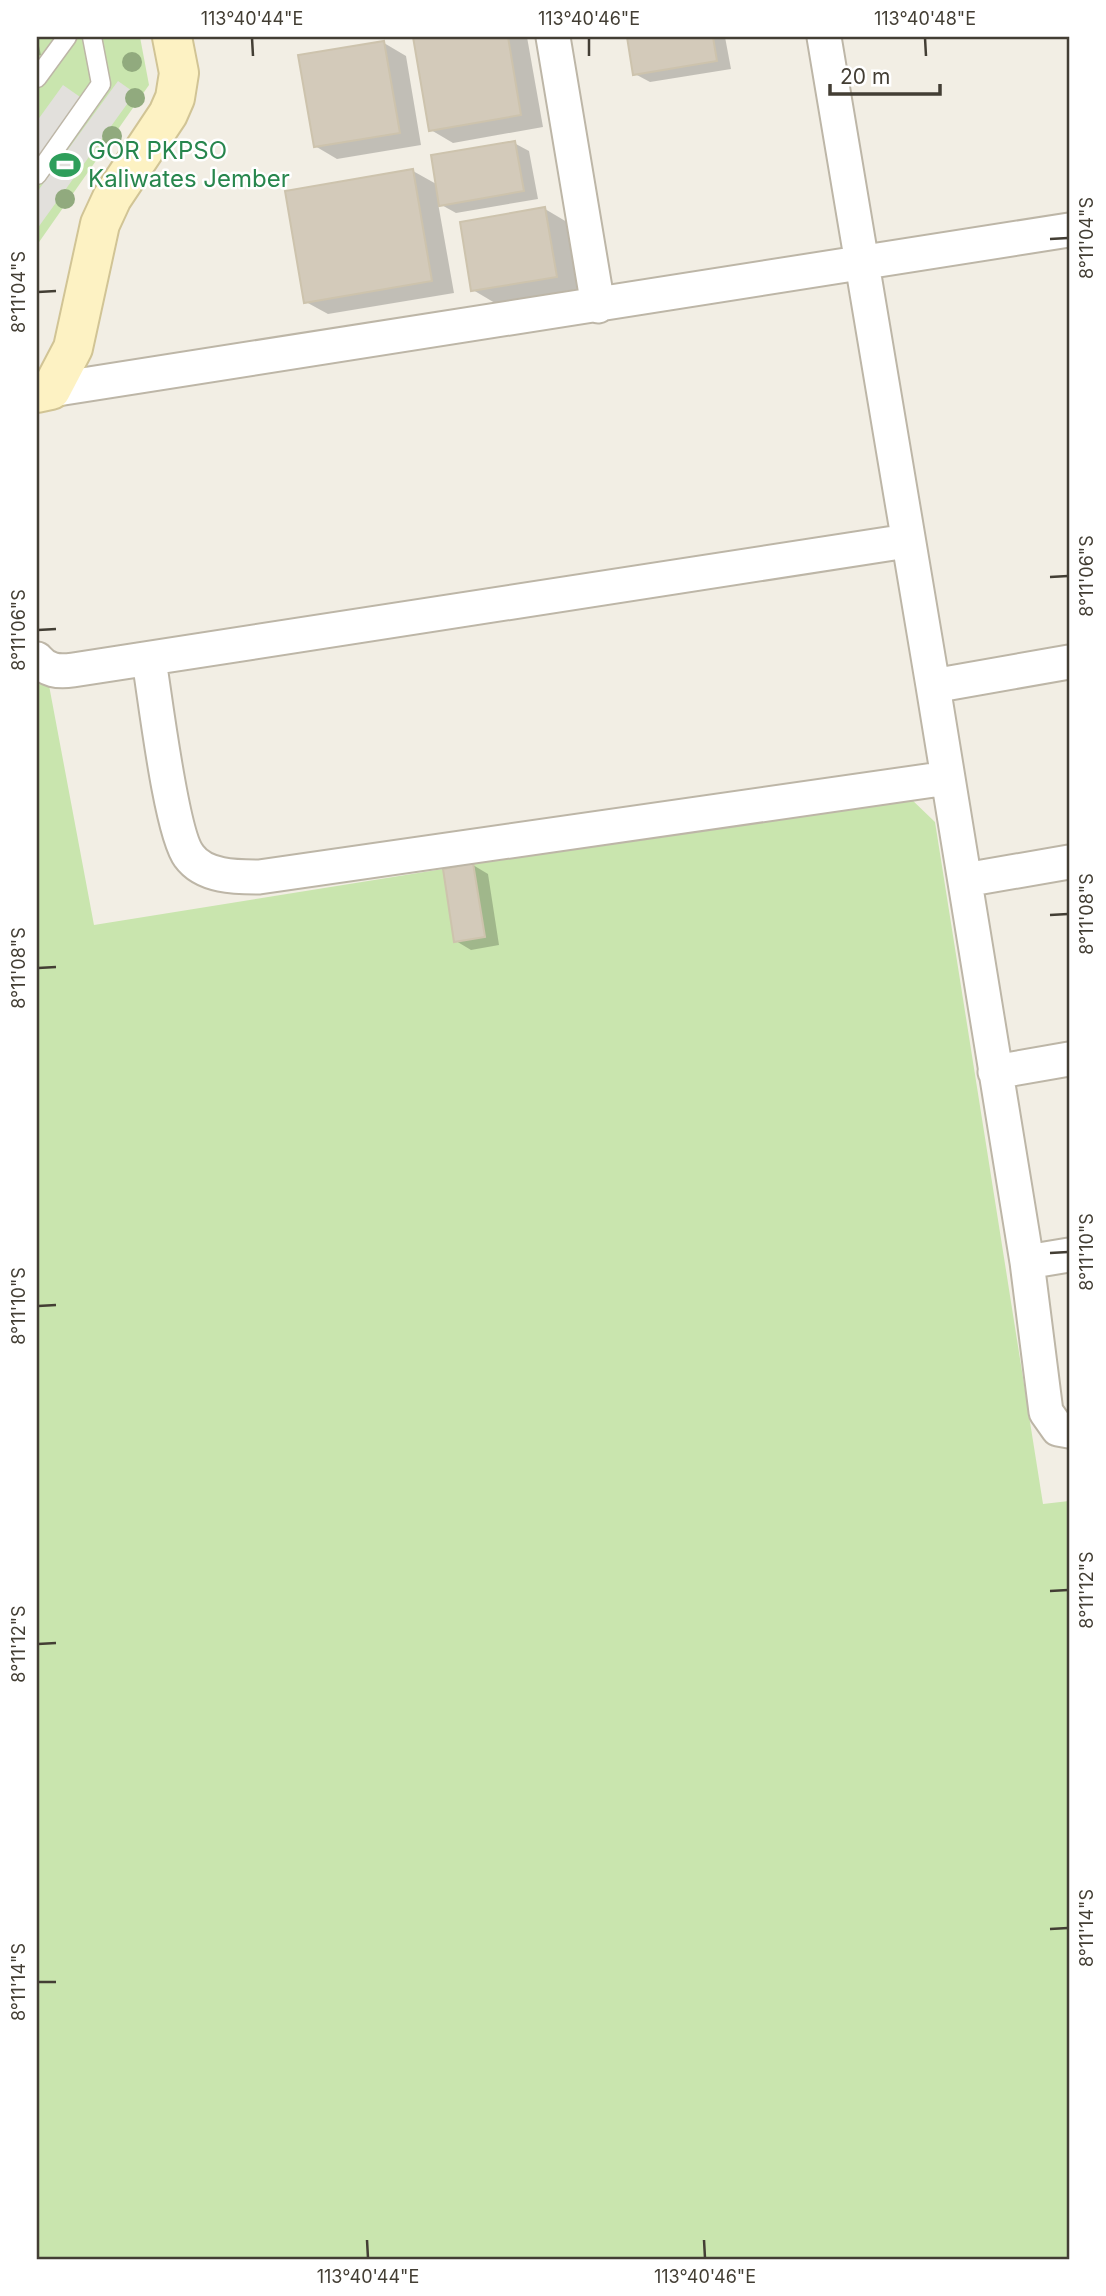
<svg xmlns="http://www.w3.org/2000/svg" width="1106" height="2296" viewBox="0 0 1106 2296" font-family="Inter,sans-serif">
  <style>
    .green { fill: #c9e5ae }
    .parking { fill: #e2e0dc }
    .shadow { fill: #0003 }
    .building { fill: #d3caba; stroke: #cdc3ad; stroke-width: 2 }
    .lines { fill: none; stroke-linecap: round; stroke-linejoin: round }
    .lane-casing { stroke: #bdb6a7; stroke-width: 21 }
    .street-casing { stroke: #bdb6a7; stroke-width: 37 }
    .secondary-casing { stroke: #d1c495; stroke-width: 42 }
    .lane { stroke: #fff; stroke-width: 18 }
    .street { stroke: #fff; stroke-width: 33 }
    .secondary { stroke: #fdf2c3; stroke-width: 38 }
    .tree { fill: #91aa7e }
    .ticks { fill: none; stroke: #433e34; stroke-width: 2.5 }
    .labels { text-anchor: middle; stroke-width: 5; stroke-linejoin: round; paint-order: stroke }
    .leisure-label { font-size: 24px; fill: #27864d; stroke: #fff; text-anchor: start }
    .neatline { fill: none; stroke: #433e34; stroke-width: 2.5 }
    .ticks-label { font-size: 18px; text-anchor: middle; fill: #433e34 }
  </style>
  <rect width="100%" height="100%" fill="#f2eee4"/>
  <!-- green -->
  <path class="green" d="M37,37H140L149,85L37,245Z
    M37,677L48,680L94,925L443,869L455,942L485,937L473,863L909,797L935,822L1043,1504L1069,1501V2259H37Z"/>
  <!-- parking -->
  <path class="parking" d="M118,81L135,93L37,229V192Z
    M63,85L83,99L37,163V121Z"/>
  <!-- shadow -->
  <path class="shadow" d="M37,37L41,55L37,56Z
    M415,37H527L543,127L453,143L431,130Z
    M628,37H725L731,69L650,82L635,74Z
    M384,43L406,56L421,145L337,159L315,146Z
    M514,143L529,151L538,199L456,213L438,203L454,293L328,314L306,302L413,171L438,185Z
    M545,209L567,222L578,289L495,303L473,290Z
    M473,865L488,874L499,945L471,950L456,941Z"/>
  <!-- building -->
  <path class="building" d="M413,37H508L521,115L429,131Z
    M627,37H713L717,61L633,75Z
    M384,41L400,133L314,147L298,55Z
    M515,141L524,191L439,206L431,155Z
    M413,169L432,281L304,303L285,191Z
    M545,207L557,277L471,291L460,222Z
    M473,863L485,937L454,942L443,869Z"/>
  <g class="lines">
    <!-- lane casing -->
    <g class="lane-casing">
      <path id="lane" d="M37,78L67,37
        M37,175L101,84L92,37"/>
    </g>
    <!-- street casing -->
    <g class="street-casing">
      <path id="street" d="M553,37L598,306
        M824,37L933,686L1069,662
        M51,390L1069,230
        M37,659C47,671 58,672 73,670L907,541
        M149,660C155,696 171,833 189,856C204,877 236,877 259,877L948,778
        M933,686L1027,1262L1046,1412L1058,1429L1069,1431
        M965,880L1069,862
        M995,1072L1069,1059
        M1027,1262L1069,1255"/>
    </g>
    <!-- secondary casing -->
    <g class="secondary-casing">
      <path id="secondary" d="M37,393L51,390L73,348L100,224L112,198L168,114L175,98L179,73L172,37"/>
    </g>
    <!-- lane -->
    <use href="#lane" class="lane"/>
    <!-- street -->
    <use href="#street" class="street"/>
    <!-- secondary -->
    <use href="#secondary" class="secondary"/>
  </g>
  <!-- trees -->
  <g class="tree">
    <circle cx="132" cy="62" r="10"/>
    <circle cx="135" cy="98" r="10"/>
    <circle cx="112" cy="136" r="10"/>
    <circle cx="65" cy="199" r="10"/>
  </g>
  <!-- ticks -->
  <path class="ticks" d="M252,38L253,56M589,38V56M925,38L926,56M1050,239L1068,238M38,292L56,291M1050,577L1068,576M38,630L56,629M1050,915L1068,914M38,968L56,967M1050,1253L1068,1252M38,1306L56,1305M1050,1591L1068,1590M38,1644L56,1643M1050,1929L1068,1928M38,1982H56M367,2240L368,2258M704,2240L705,2258"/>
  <!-- icons -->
  <defs>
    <g id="stadium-bare" transform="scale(2.415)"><path d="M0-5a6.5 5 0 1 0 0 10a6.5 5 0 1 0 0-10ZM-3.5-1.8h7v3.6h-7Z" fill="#2e9e5b" stroke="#fff" stroke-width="2.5" paint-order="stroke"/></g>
  </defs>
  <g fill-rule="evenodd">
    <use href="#stadium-bare" x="65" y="165"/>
  </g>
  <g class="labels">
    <!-- leisure labels -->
    <g class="leisure-label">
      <text x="88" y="159">GOR PKPSO<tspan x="88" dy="28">Kaliwates Jember</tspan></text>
    </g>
  </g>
  <!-- border -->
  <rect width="1106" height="2296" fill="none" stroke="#ffffff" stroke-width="77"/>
  <!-- scale -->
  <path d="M830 84v10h110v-10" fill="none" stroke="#433e34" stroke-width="3.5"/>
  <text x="840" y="84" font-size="21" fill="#433e34" stroke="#ffffff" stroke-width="5" paint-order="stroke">20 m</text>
  <rect x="38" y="38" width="1030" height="2220" class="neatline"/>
  <g class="ticks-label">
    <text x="252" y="25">113°40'44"E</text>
    <text x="589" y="25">113°40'46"E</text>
    <text x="925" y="25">113°40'48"E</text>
    <text transform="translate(1087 238) rotate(-90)" y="6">8°11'04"S</text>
    <text transform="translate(19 292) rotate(-90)" y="6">8°11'04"S</text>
    <text transform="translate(1087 576) rotate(-90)" y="6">8°11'06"S</text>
    <text transform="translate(19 630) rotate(-90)" y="6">8°11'06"S</text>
    <text transform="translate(1087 914) rotate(-90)" y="6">8°11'08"S</text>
    <text transform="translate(19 968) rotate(-90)" y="6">8°11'08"S</text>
    <text transform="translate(1087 1252) rotate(-90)" y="6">8°11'10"S</text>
    <text transform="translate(19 1306) rotate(-90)" y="6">8°11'10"S</text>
    <text transform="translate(1087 1590) rotate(-90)" y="6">8°11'12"S</text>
    <text transform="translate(19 1644) rotate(-90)" y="6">8°11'12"S</text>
    <text transform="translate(1087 1928) rotate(-90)" y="6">8°11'14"S</text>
    <text transform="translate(19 1982) rotate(-90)" y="6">8°11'14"S</text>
    <text x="368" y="2283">113°40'44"E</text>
    <text x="705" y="2283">113°40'46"E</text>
  </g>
</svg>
